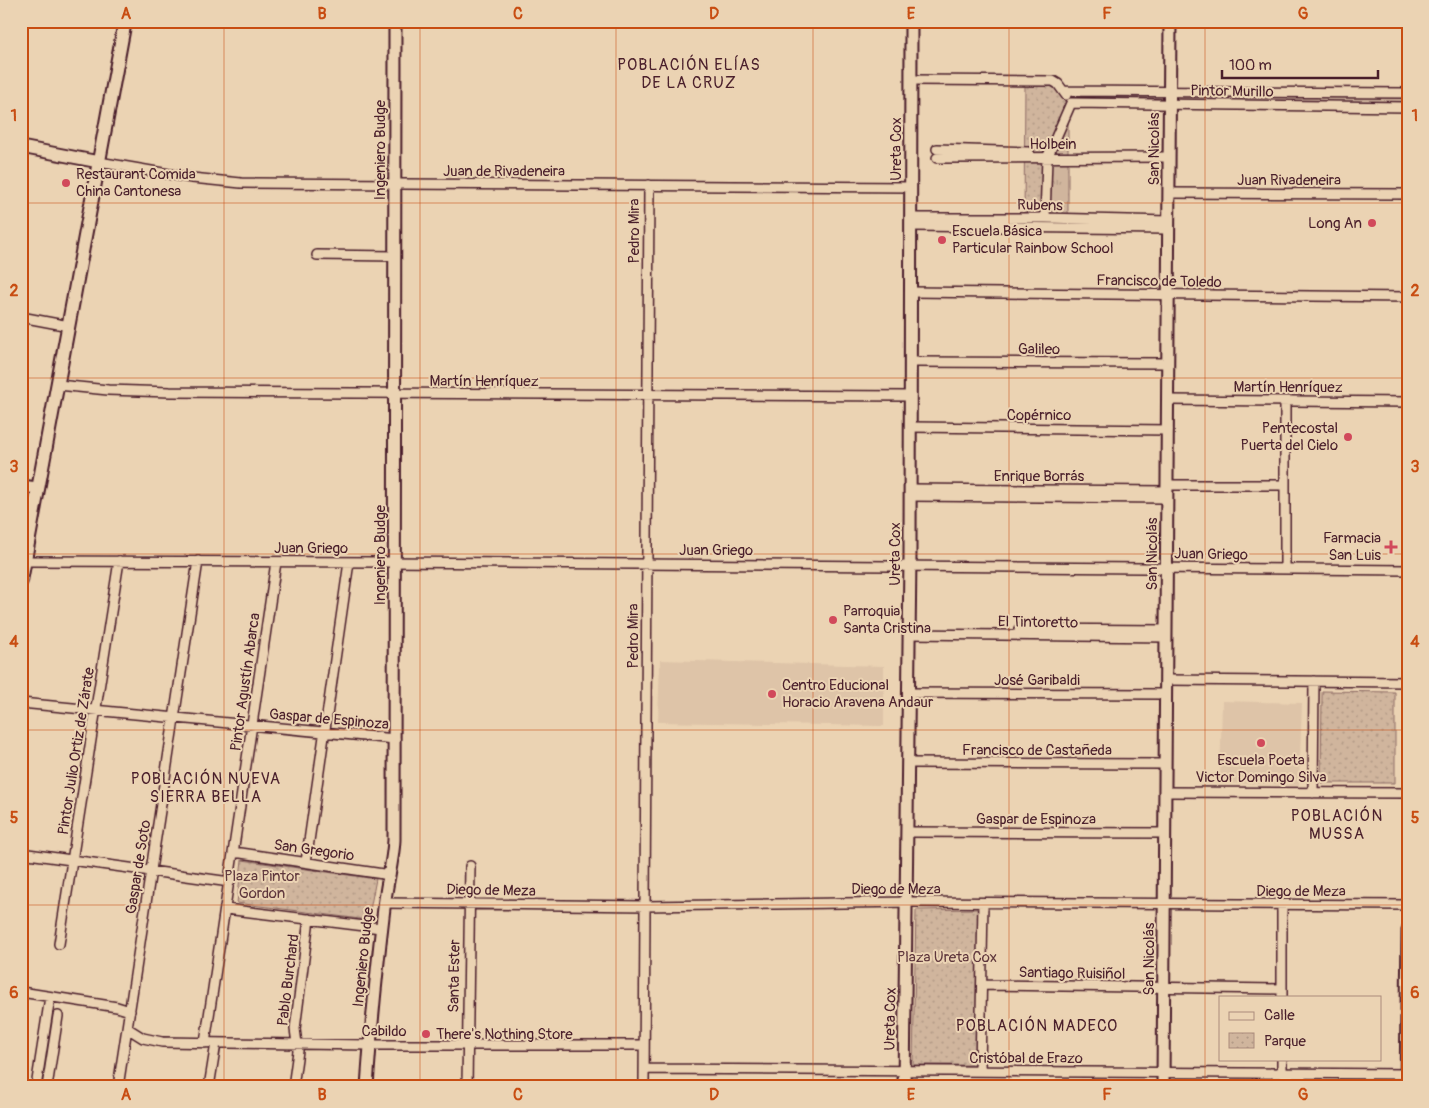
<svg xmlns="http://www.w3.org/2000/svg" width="1429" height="1108" viewBox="0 0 1429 1108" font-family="Pangolin,sans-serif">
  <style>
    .built { fill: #dec4a8 }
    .grass { fill: url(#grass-tufts); stroke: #8d6a64 }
    .park { fill: url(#park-dots); stroke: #8d6a64 }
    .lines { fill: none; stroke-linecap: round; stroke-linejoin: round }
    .minor-casing { stroke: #4a1f2b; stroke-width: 12 }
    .tertiary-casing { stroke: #4a1f2b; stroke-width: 15 }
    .secondary-casing { stroke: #4a1f2b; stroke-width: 16 }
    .minor { stroke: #ebd3b3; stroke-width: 9 }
    .tertiary { stroke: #ebd3b3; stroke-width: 11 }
    .secondary { stroke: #ebd3b3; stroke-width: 12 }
    .grid { fill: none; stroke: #c84d12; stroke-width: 1; stroke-opacity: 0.55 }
    .poi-dot { fill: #d1495b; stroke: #ebd3b3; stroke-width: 2 }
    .labels { text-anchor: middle; stroke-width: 4; stroke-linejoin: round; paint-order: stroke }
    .street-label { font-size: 15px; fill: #4a1f2b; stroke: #ebd3b3 }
    .poi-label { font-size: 15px; fill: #4a1f2b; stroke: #ebd3b3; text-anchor: start }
    .park-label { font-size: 15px; fill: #5e363c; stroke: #ebd3b3 }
    .neighbourhood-label { font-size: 16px; letter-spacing: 1px; fill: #4a1f2b; stroke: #ebd3b3 }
    .neatline { fill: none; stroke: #c84d12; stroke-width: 2 }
    .grid-label { font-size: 16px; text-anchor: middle; font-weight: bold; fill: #c84d12 }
  </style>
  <defs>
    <pattern id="grass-tufts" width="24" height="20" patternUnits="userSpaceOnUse" patternTransform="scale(1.25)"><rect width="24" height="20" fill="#d0b59d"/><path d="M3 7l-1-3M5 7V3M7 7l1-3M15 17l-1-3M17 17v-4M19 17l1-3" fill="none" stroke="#b49b87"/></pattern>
    <pattern id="park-dots" width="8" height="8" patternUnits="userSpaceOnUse" patternTransform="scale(1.25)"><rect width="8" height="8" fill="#d0b59d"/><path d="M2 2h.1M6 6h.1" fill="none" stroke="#b49b87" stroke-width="1.8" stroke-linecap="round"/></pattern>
  </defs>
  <rect width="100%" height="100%" fill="#ebd3b3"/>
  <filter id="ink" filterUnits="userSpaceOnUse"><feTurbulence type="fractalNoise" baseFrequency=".02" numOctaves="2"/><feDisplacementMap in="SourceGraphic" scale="10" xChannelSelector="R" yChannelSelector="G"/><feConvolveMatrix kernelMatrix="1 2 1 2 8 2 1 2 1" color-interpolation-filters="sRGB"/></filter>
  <g filter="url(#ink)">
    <!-- built -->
    <path class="built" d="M660,660L884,666V726L658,722Z
      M1222,701L1302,703L1299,785L1220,783Z"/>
    <!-- grass -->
    <path class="grass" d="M1072,95H1408V102L1073,101L1071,97Z
      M1068,116V153H1051Z
      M1051,161H1068V217H1050Z"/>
    <!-- park -->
    <path class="park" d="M1025,84L1055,85L1069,104L1044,155V216H1024Z
      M1322,691L1395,692V783H1321Z
      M242,860L376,879L368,920L237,903Z
      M979,909L977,1065H913L916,910Z"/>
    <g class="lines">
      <!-- minor casing -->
      <g class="minor-casing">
        <path id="minor" d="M911,80L1053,81L1058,84L1066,95
          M1063,91L1408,93
          M1071,103L1408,107
          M937,149L1029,152
          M937,158L1169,157
          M99,162L192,178L241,183L911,187
          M1169,193L1408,194
          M911,218H1045L1169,221
          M1045,218L1047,158L1071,103
          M911,226L1168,229
          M317,255L395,256
          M911,292L1408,297
          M21,317L69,326
          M910,362L1168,363
          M58,385L108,390L170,392L910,396
          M1168,400L1408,402
          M910,427L1168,430
          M1167,485H1285
          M910,489L1167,491
          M910,496L1167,498
          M24,561L385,562L1408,570
          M1285,569V401
          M1019,629L1166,630
          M909,634L1166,637
          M1166,680L1408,682
          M908,693L1166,694
          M21,703L395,739
          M908,763L1165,764
          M1165,792L1408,793
          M1313,793L1314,681
          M907,832L1165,833
          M234,852L390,875
          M21,853L230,882
          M306,862L349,562
          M384,903L645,906L913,902L1408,905
          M226,909L381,928
          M59,944L119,561
          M982,985L1282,989
          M21,992L117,1007L130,1011
          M1282,997V905
          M127,1028L143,1038L162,1042L370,1045H644
          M205,1043L276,562
          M644,1069L1408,1074
          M980,1071L983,903
          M1282,1073V1059
          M36,1087L50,997
          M47,1087L58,1016
          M118,1087L198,561
          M209,1087L216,1043
          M293,1087L298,1051L295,1029L309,919
          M467,1087L470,866
          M644,1087L649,185"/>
      </g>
      <!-- tertiary casing -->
      <g class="tertiary-casing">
        <path id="tertiary" d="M21,147L99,162
          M21,486L38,488
          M367,1087C371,1027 377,967 384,908C386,885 393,863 394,840L395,21
          M904,1087L910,556L911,21
          M1163,1087L1170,21
          M1406,1087L1408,930"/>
      </g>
      <!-- secondary casing -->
      <g class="secondary-casing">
        <path id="secondary" d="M21,581L125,21"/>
      </g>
      <!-- minor -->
      <use href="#minor" class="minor"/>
      <!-- tertiary -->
      <use href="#tertiary" class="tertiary"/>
      <!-- secondary -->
      <use href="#secondary" class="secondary"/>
    </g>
  </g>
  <!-- grid -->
  <path class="grid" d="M224,21V1087M420,21V1087M616,21V1087M813,21V1087M1009,21V1087M1205,21V1087M21,203H1408M21,378H1408M21,554H1408M21,730H1408M21,905H1408"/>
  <!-- markers -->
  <g class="poi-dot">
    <circle cx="66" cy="183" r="5"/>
    <circle cx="1372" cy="223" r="5"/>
    <circle cx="942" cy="240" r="5"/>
    <circle cx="1348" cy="437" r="5"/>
    <path d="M1388.5 539.5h5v5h5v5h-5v5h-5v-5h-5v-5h5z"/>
    <circle cx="833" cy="620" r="5"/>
    <circle cx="772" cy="694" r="5"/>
    <circle cx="1261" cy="743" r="5"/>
    <circle cx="426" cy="1034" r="5"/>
  </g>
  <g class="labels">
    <!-- street labels -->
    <g class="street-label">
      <text transform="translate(1232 91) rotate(1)" y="5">Pintor Murillo</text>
      <text x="1053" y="149">Holbein</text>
      <text transform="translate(896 149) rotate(-90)" y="5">Ureta Cox</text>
      <text transform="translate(1154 149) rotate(-90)" y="5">San Nicolás</text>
      <text transform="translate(380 150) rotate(-90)" y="5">Ingeniero Budge</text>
      <text x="504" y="176">Juan de Rivadeneira</text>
      <text x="1289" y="185">Juan Rivadeneira</text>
      <text transform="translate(1040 205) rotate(1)" y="5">Rubens</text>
      <text transform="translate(634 231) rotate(-90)" y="5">Pedro Mira</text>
      <text transform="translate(1159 281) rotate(1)" y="5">Francisco de Toledo</text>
      <text x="1039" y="354">Galileo</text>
      <text x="484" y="386">Martín Henríquez</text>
      <text x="1288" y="392">Martín Henríquez</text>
      <text x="1039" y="420">Copérnico</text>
      <text x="1039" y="481">Enrique Borrás</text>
      <text x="311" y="553">Juan Griego</text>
      <text x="716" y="555">Juan Griego</text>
      <text transform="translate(895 554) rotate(-90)" y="5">Ureta Cox</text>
      <text transform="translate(1152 554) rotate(-90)" y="5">San Nicolás</text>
      <text transform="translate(1211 554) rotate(1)" y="5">Juan Griego</text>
      <text transform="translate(380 555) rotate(-90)" y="5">Ingeniero Budge</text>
      <text transform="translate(1038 622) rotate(1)" y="5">El Tintoretto</text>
      <text transform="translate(633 636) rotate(-90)" y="5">Pedro Mira</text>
      <text x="1037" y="685">José Garibaldi</text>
      <text transform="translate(245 682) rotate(-82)" y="5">Pintor Agustín Abarca</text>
      <text transform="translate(329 719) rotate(5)" y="5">Gaspar de Espinoza</text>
      <text x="1037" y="755">Francisco de Castañeda</text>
      <text transform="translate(76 751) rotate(-81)" y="5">Pintor Julio Ortiz de Zárate</text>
      <text x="1036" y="824">Gaspar de Espinoza</text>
      <text transform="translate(314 850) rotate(8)" y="5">San Gregorio</text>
      <text transform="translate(138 867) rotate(-81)" y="5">Gaspar de Soto</text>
      <text x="896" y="894">Diego de Meza</text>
      <text transform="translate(491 890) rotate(1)" y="5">Diego de Meza</text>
      <text x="1301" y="896">Diego de Meza</text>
      <text transform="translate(363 957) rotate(-84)" y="5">Ingeniero Budge</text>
      <text transform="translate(1149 959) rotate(-90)" y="5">San Nicolás</text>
      <text transform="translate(1072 973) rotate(1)" y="5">Santiago Ruisiñol</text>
      <text transform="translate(454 976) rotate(-89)" y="5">Santa Ester</text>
      <text transform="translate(288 980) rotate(-83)" y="5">Pablo Burchard</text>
      <text transform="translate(890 1019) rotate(-89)" y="5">Ureta Cox</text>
      <text x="384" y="1036">Cabildo</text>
      <text x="1026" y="1063">Cristóbal de Erazo</text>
    </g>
    <!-- poi labels -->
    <g class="poi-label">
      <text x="76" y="179">Restaurant Comida<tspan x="76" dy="17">China Cantonesa</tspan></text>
      <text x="1362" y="228" text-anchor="end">Long An</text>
      <text x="952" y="236">Escuela Básica<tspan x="952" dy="17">Particular Rainbow School</tspan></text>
      <text x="1338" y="433" text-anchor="end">Pentecostal<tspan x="1338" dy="17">Puerta del Cielo</tspan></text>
      <text x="1381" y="543" text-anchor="end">Farmacia<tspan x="1381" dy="17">San Luis</tspan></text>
      <text x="843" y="616">Parroquia<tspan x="843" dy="17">Santa Cristina</tspan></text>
      <text x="782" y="690">Centro Educional<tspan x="782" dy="17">Horacio Aravena Andaur</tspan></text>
      <text x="1261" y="765" text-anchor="middle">Escuela Poeta<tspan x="1261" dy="17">Victor Domingo Silva</tspan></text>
      <text x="436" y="1039">There's Nothing Store</text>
    </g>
    <!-- park labels -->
    <g class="park-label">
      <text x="262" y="881">Plaza Pintor<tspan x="262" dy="17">Gordon</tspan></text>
      <text x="947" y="962">Plaza Ureta Cox</text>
    </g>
    <!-- neighbourhood labels -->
    <g class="neighbourhood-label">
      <text x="689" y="70">POBLACIÓN ELÍAS<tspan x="689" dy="18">DE LA CRUZ</tspan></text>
      <text x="206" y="784">POBLACIÓN NUEVA<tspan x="206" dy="18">SIERRA BELLA</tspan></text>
      <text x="1337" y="821">POBLACIÓN<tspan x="1337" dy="18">MUSSA</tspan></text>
      <text x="1037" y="1031">POBLACIÓN MADECO</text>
    </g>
  </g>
  <!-- margin -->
  <rect width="1429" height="1108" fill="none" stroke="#ebd3b3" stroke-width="55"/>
  <!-- legend -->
  <rect x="1219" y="996" width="162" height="65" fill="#ebd3b3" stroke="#ab8b7d"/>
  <rect x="1229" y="1012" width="25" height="8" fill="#ebd3b3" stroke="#ab8b7d"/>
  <text x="1264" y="1020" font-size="15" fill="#4a1f2b">Calle</text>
  <rect x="1229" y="1033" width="25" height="15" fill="url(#park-dots)" stroke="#ab8b7d"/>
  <text x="1264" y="1046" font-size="15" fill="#4a1f2b">Parque</text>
  <!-- scale -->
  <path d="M1222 70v8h156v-8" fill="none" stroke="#4a1f2b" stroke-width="2.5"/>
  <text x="1229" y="70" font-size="15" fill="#4a1f2b" stroke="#ebd3b3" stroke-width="4" paint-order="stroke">100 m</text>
  <rect x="28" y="28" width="1374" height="1052" class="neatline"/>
  <g class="grid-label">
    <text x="126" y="19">A</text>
    <text x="322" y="19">B</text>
    <text x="518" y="19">C</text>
    <text x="714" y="19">D</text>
    <text x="911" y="19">E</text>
    <text x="1107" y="19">F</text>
    <text x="1303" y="19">G</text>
    <text x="14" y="121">1</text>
    <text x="1415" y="121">1</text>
    <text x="14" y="296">2</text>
    <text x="1415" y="296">2</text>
    <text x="14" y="472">3</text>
    <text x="1415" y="472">3</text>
    <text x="14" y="647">4</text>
    <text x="1415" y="647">4</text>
    <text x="14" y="823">5</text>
    <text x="1415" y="823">5</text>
    <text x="14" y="998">6</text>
    <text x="1415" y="998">6</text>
    <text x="126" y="1100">A</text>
    <text x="322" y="1100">B</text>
    <text x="518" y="1100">C</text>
    <text x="714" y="1100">D</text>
    <text x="911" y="1100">E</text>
    <text x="1107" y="1100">F</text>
    <text x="1303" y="1100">G</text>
  </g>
</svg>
